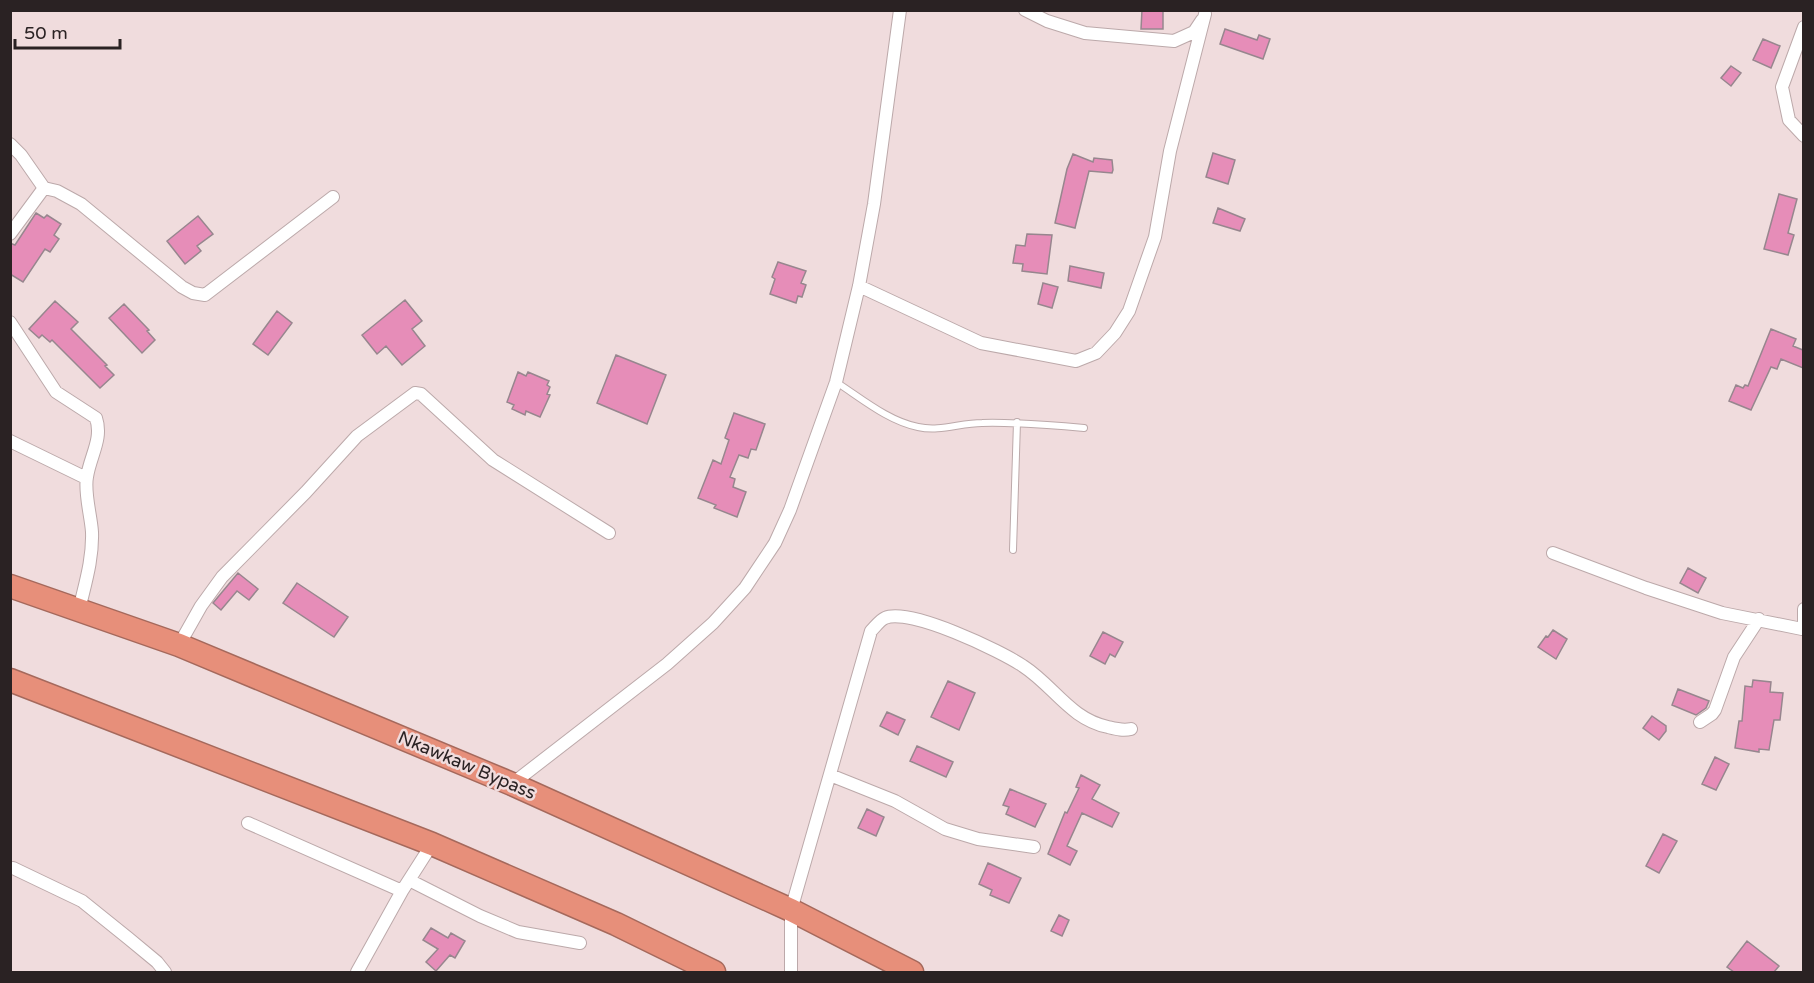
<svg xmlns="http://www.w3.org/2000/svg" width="1814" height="983" viewBox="0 0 1814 983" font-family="'Varela Round',sans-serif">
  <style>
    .building { fill: #e68db8; stroke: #97868e; stroke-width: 1.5 }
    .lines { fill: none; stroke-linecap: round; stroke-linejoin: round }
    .lane-casing { stroke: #bca9aa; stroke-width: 8 }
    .street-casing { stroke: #bca9aa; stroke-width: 14 }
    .highway-casing { stroke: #a5695c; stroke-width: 25 }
    .lane { stroke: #fff; stroke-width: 6 }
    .street { stroke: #fff; stroke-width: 12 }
    .highway { stroke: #e78f7a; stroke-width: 22 }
    .labels { text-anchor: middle; stroke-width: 5; stroke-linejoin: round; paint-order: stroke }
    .street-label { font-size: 18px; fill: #2a2223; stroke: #f0dcdd }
  </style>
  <rect width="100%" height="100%" fill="#f0dcdd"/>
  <!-- building -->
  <path class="building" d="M1142,10H1163V29H1141Z
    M1225,29L1257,40L1259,35L1270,39L1263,59L1220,44Z
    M1763,39L1780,46L1771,68L1753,60Z
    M1731,66L1741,73L1731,86L1721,78Z
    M1213,153L1235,160L1228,184L1206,177Z
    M1073,154L1093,162L1094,158L1112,160L1113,170L1112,173L1089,171L1075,228L1055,223L1067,169Z
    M1779,194L1797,199L1788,233L1794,235L1788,255L1764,249Z
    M1218,208L1245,219L1240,231L1213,223Z
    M36,213L44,218L47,215L61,224L54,235L59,239L50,252L45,249L23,282L10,274V243L15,245Z
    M198,216L213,234L197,246L201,251L185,264L167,241Z
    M1027,234L1052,235L1047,274L1022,271L1023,264L1013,263L1016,245L1025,246Z
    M778,262L806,271L801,283L806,285L802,297L798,296L796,303L770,294L775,279L772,277Z
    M1070,266L1104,273L1101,288L1068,281Z
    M1043,283L1058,287L1052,308L1038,304Z
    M405,300L422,321L412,329L425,346L402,365L386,346L377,354L362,335Z
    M55,301L78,322L71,329L107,365L105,366L114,375L100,388L52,340L50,342L42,335L39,338L29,329Z
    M124,304L149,330L147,331L155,340L142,353L109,318Z
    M277,311L292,323L268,355L253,344Z
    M1771,329L1796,339L1793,346L1803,350V368L1781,359L1777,369L1771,367L1751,410L1729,401L1736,385L1743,388L1745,385L1748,386Z
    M616,355L666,375L647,424L597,403Z
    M518,372L526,376L528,372L549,381L547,385L550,387L547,394L550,395L540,417L526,411L525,415L512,409L514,405L507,402Z
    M734,413L765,424L756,450L751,449L748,458L739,455L730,477L735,479L733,487L746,492L737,517L714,508L716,505L698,498L713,460L721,464L729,440L725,438Z
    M1688,568L1706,578L1698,593L1680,583Z
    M238,573L258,589L249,600L237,591L221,610L213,603Z
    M297,583L348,617L334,637L283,603Z
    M1553,630L1567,639L1556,659L1538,647L1546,636L1548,637Z
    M1103,632L1123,642L1115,657L1110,654L1105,664L1090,656Z
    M1753,680L1771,682L1770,692L1783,693L1780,720H1774L1769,750L1759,749V752L1735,748L1739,721H1742L1745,686L1752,687Z
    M948,681L975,693L959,730L931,717Z
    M1678,689L1709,701L1706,708L1696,715L1672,705Z
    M887,712L905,720L898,735L880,726Z
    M1652,716L1666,726V731L1659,740L1643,728Z
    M917,746L953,762L946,777L910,761Z
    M1715,757L1729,764L1716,790L1702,784Z
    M1081,775L1100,785L1092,799L1119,813L1112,827L1082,813L1067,846L1077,851L1070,865L1048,854L1065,812L1067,813L1079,788L1076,787Z
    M1010,789L1046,804L1035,827L1006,814L1009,807L1003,805Z
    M867,809L884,817L876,836L858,828Z
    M1663,834L1677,841L1659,873L1646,866Z
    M988,863L1021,878L1009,903L990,895L992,890L979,884Z
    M1059,915L1069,920L1062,936L1051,931Z
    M431,928L448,938L451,933L465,941L455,958L450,955L436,971L426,962L438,949L423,940Z
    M1747,941L1779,966L1774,972H1734L1727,967Z"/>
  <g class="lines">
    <!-- lane casing -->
    <g class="lane-casing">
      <path id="lane" d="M836,382C861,398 888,421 918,427C940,432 960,423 982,423C1016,422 1050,425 1084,428
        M1013,550L1017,422"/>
    </g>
    <!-- street casing -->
    <g class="street-casing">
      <path id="street" d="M1025,10L1047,21L1085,33L1174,41L1194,32L1202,20
        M1804,27L1782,87L1789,120L1804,136
        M10,144L21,155L44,188
        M10,234L44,188L57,191L81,204L182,287L193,293L205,295L333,197
        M859,286L981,343L1076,361L1096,353L1115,333L1129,311L1155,237L1170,151L1205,14
        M10,322L56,392L96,418C103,439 90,456 87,477C84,492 91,516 92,532C93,559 85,584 79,610
        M10,441L86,478
        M1553,553L1646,588L1722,613L1802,629
        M1804,609V629
        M179,645L201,606L222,577L306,492L357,436L415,393L421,394L493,460L609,533
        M1700,722L1712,714L1715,710L1734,657L1759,619
        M830,775L895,801L945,829L978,839L1034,847
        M512,784L667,664L713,623L745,588L775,543L790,510L836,382L859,286L874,204L900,10
        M248,823L402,891
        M13,868L82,901L128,938L157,962L165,972
        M409,880L480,916L518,932L580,943
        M357,972L402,891L432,844
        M791,972V910L871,631C875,627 880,620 885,618C909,607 1001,651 1023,666C1054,686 1070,719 1108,727C1116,729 1123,731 1131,729"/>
    </g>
    <!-- highway casing -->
    <g class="highway-casing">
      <path id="highway" d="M10,586L179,645L512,784L791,910L912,972
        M10,680L432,844L616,924L714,972"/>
    </g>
    <!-- lane -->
    <use href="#lane" class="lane"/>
    <!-- street -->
    <use href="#street" class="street"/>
    <!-- highway -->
    <use href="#highway" class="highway"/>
  </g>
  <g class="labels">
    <!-- street labels -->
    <g class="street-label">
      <text transform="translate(467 765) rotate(23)" y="6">Nkawkaw Bypass</text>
    </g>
  </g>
  <!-- border -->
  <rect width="1814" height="983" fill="none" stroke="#2a2223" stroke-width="24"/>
  <!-- scale -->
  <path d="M15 39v9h105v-9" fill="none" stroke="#2a2223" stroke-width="3"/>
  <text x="24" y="39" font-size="18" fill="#2a2223" stroke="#f0dcdd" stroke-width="4.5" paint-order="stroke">50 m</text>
</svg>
